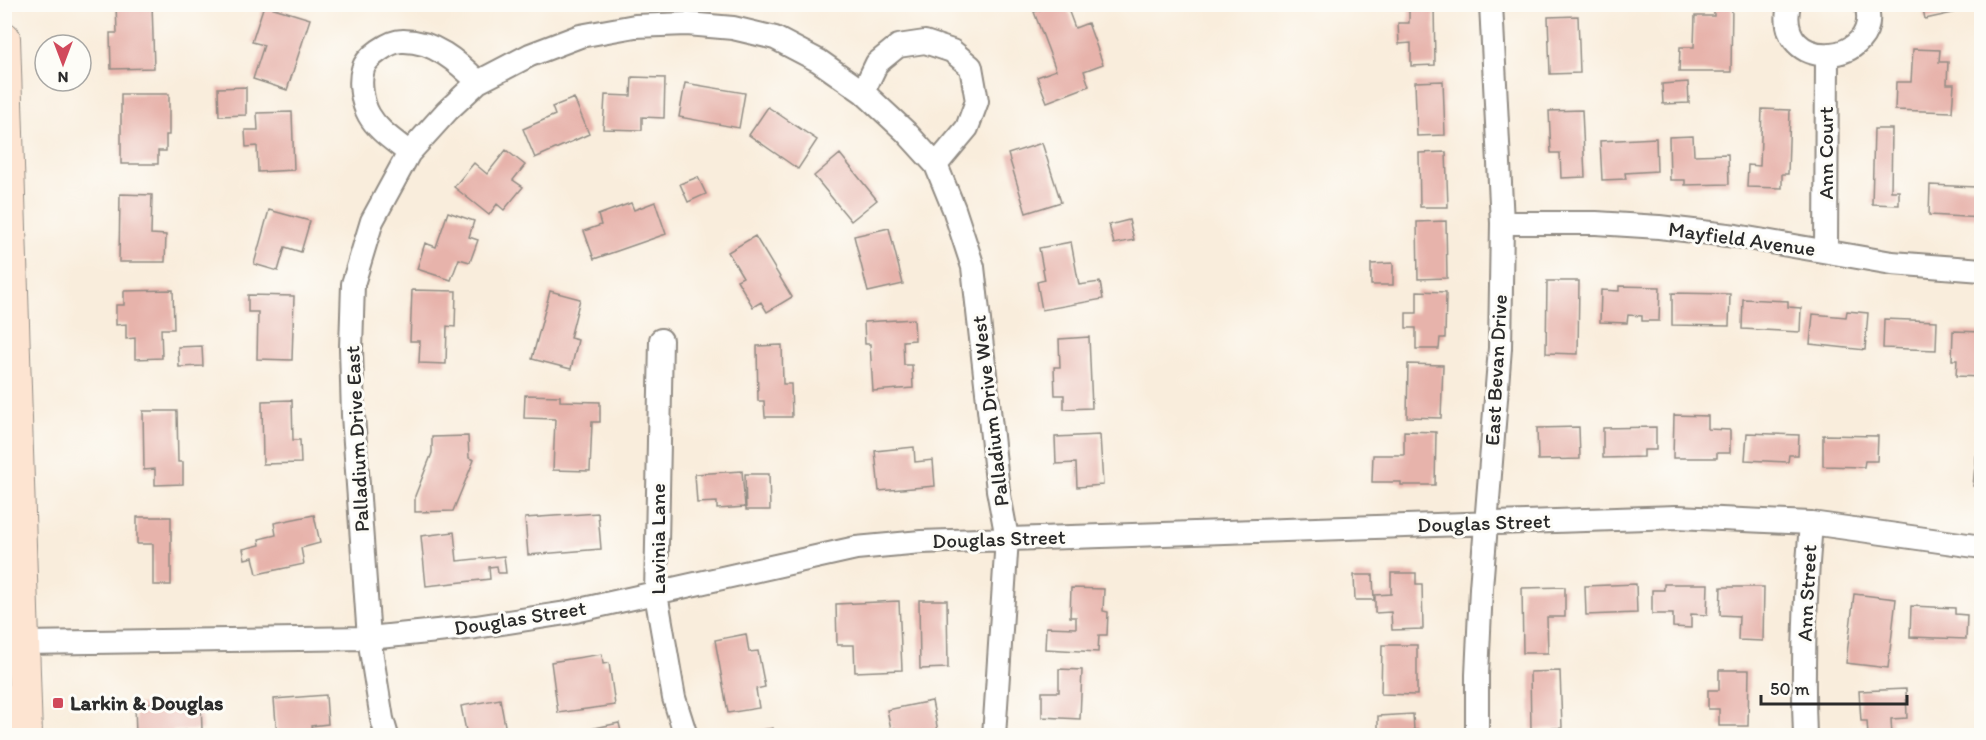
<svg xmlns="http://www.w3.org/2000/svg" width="1986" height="740" viewBox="0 0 1986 740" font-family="Itim,sans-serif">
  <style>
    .building { fill: #e7b3ab }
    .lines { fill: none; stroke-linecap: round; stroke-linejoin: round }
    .street-casing { stroke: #928c84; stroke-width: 26 }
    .secondary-casing { stroke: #928c84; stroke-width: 34 }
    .street { stroke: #fff; stroke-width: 22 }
    .secondary { stroke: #fde4d1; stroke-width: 32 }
    .poi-dot { fill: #d1495b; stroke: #fdfcf7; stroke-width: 2 }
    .labels { text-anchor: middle; stroke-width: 6; stroke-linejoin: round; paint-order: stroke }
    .street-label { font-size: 21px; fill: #2b2b2b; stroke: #fdfcf7 }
    .poi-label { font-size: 21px; font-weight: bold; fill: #2b2b2b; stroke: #fdfcf7; text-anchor: start }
  </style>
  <rect width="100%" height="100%" fill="#fdfcf7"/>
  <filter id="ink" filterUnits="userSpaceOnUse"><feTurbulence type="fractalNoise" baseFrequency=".0167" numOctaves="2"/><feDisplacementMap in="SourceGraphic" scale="12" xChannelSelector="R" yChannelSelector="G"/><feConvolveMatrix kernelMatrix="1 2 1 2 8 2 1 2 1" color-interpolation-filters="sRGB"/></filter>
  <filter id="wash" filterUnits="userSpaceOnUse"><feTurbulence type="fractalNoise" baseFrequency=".008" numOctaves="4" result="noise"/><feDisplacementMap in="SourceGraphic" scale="24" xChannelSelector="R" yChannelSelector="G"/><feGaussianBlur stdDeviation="1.35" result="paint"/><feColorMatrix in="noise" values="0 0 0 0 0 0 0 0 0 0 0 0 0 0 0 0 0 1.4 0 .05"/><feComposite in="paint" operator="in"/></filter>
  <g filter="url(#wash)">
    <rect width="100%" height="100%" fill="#f9eddc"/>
    <g id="blocks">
      <!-- building -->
      <path class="building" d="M116,4H152L154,68L111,69L110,33H117Z
        M1054,4H1066L1075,28L1088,23L1103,64L1084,71L1089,86L1047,102L1037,77L1056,70L1034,12Z
        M1714,4H1732L1731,72H1679L1680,47H1694L1695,16H1714Z
        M1922,4H1952L1953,13L1925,19Z
        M264,5L310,19L287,90L253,79L264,45L252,42Z
        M1434,6L1435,65L1411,66V43L1399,44L1398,23H1409V7Z
        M1578,16L1580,73L1550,74L1548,17Z
        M1913,49L1940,50L1939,62H1948L1947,84H1954L1952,112L1895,110L1896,82H1911Z
        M632,77L665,78L664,118L642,117V130L603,129L605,95L631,96Z
        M1443,81L1445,135L1417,136L1415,82Z
        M1688,82L1689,103L1663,104L1662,84Z
        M685,83L745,93L739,128L679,117Z
        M246,87V115L219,116L218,88Z
        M121,94H169V135H166V151H158V164H121Z
        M574,98L589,134L535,158L523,129L555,115L552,107Z
        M768,107L817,140L798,169L749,135Z
        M1762,109L1790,110L1788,174H1782V188L1747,187L1748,165L1760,166Z
        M1582,110L1585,177L1561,178L1560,153H1551L1549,111Z
        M292,112L294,170L258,172L257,146L246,147L245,130H258L257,113Z
        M1874,129H1892L1891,191H1899V205L1872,204Z
        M1693,136L1694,155L1728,154L1729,184L1685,185V180H1670L1669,137Z
        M1656,138L1657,171L1625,173L1626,179L1602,180L1600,141Z
        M1042,143L1061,202L1026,213L1008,154Z
        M506,150L525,165L513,180L523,187L504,210L497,204L489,215L454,187L474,163L487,174Z
        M1446,152L1448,207H1420L1419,153Z
        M840,154L877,200L851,221L814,176Z
        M698,177L706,194L688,202L680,184Z
        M1976,177H1982V218L1929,215L1930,185L1976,187Z
        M120,194L152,195L151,234L166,235L165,262H119Z
        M655,202L666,234L594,259L584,231L601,225L598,215L631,203L634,210Z
        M269,210L310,221L301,252L285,247L278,271L254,264Z
        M448,212L474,221L469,237L478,240L470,262L459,259L451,280L417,269L425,243L436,247Z
        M1129,220L1134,240L1114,244L1109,225Z
        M1446,221L1447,278L1418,279L1417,222Z
        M889,228L903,284L868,292L854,236Z
        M755,236L792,297L767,312L761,302L753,307L737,280L743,277L728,252Z
        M1071,242L1079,285L1100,282L1103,299L1042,310L1037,282L1045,280L1039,248Z
        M1393,263V285H1371V264Z
        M1547,281H1579L1578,354L1546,353Z
        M1619,286L1660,287L1659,321H1642V316L1628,315L1627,323L1600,322L1601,290L1619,291Z
        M173,290L174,329H161L162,358L135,359V338L126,339V324L116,325V305H124V291Z
        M412,290L456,291L455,327L447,326L446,364L419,363L420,341H410Z
        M550,291L580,299L570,338L578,340L571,369L532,359Z
        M1417,291L1446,292L1445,338H1440L1439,349H1416V328H1406V313H1417Z
        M1672,293L1730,294L1729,326L1672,325Z
        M248,295L294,296L292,360L257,359L258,312H248Z
        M1743,299L1788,301V307L1801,308L1800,332L1742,329Z
        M1847,311L1868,313L1865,350L1810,344L1813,314L1846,317Z
        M914,319L915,340L903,341L904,365H912L913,388L873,391L870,344H865L864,322Z
        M1884,319L1937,321L1936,350L1883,348Z
        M1953,331L1982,332V377L1956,376L1957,360H1952Z
        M1089,337L1092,408L1064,409V395H1055L1054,367H1060L1059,339Z
        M782,345L783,384H791L792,417H765L764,401H758L757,346Z
        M202,346L203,366L179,367L178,347Z
        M1408,364L1443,365L1441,418L1407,417Z
        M525,395L560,396V401L600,402V422H592L590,471L553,470L555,419L524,418Z
        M292,400L293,440H300L301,463L263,464L262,401Z
        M143,411H177L178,462H183V484L155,485V469L144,470Z
        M1674,415L1708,416V429L1730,430V453H1717V458H1673Z
        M1579,427L1580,459L1538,460L1537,428Z
        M1656,427V450H1644V457L1603,458V428Z
        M1404,431L1436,432L1435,485H1401V482H1372L1373,455H1404Z
        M1747,433L1799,435L1798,455H1789L1788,462L1745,460Z
        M1100,435L1103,485L1077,487L1076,463L1056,464L1055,437Z
        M1823,435L1878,436L1877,461H1865L1864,467L1823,466Z
        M468,436L469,458L474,460L453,511L415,512V496L432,453V437Z
        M914,447L915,462L933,460L935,486L879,491L875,451Z
        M1976,456H1982V487L1973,486Z
        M742,471L745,507L717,509V502L697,503L695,474Z
        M745,474H769L770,510H746Z
        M598,513L601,549L528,555L525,518Z
        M314,515L320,543L301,548L304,564L257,574L253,557L245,559L243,549L260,545L259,539L276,535L274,523Z
        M137,517H171V585H153V544H137Z
        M454,532L457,561L504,556L506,573H498L497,566L489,567L490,579L426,586L421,536Z
        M1391,573H1416V584H1422L1423,629L1392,630L1391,612L1375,613V595L1391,594Z
        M1354,575H1373L1374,600H1355Z
        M1636,584L1637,613L1586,615L1585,586Z
        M1664,584H1708L1707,615L1691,614V628L1673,627V614H1652V590H1664Z
        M1565,587V617H1547L1548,653H1523L1522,588Z
        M1721,587H1764L1763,641L1738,640L1739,616L1720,615Z
        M1071,588L1104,589L1103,611L1108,612L1107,635H1099L1098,652L1045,649L1046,627L1076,628V617H1070Z
        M1854,594L1896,599L1888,668L1846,663Z
        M919,600H947L948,668L920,669Z
        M899,601L902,670L855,672L854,645H837L836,604Z
        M1911,606L1955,608V614L1967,615L1966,639L1910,637Z
        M746,634L749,652L758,651L765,687L756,689L759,708L728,713L715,640Z
        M1382,645H1417V695L1381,694Z
        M602,654L603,664L609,663L615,705L558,713L551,662Z
        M1059,669L1082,670L1080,719L1042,717V692H1059Z
        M1719,670H1749L1748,726H1719V709H1708V690H1719Z
        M1560,671L1562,728L1531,729L1530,672Z
        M1906,689L1907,718L1891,719L1892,736H1868L1867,721H1861L1859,691Z
        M326,695L328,724L311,726L312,736H277L274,699Z
        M500,699L507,736H467L461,706Z
        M932,701L939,736H897L895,728L891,729L887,710Z
        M201,702L202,730L172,731V736H136L135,704Z
        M1413,714L1414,730H1420V736H1385V733H1378V716Z
        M619,723L622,736H577L576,732Z
        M773,728L774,736H738V734Z"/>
    </g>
  </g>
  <g filter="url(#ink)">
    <use href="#blocks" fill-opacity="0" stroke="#928c84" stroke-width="1.5"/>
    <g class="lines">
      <!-- street casing -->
      <g class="street-casing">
        <path id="street" d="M1789,4C1773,76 1885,66 1866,4
          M863,92L877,63L898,46L925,42L952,51L971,67L977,101L967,128L936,165
          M409,153C395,141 378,131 369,115C362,103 359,82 363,69C366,57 390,41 402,41C433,40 458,62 478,82
          M1502,223H1596L1659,227L1736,236L1892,263L1982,270
          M1826,250L1827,56
          M661,340L656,594L674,698L686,736
          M23,643L369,638L476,627L566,613L856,548L921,542L1677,517L1811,523L1982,547
          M387,736L382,719L369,638L353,415L351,348L353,284L372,221L409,153L447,111L478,82L530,55L580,36L635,26L687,24L733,28L775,38L819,61L863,92L906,132L936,165L954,209L973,267L998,490L1007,538L994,736
          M1477,736V675L1481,588L1500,348L1502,223L1491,4
          M1805,736C1802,664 1805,594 1811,523"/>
      </g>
      <!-- secondary casing -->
      <g class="secondary-casing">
        <path id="secondary" d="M4,38L26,736"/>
      </g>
      <!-- street -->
      <use href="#street" class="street"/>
      <!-- secondary -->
      <use href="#secondary" class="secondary"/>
    </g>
  </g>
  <!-- markers -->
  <rect class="poi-dot" x="52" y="697" width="12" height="12" rx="3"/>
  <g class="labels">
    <!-- street labels -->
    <g class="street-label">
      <text transform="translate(1826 153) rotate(-90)" y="7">Ann Court</text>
      <text transform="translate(1742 239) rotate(8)" y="7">Mayfield Avenue</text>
      <text transform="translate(1496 370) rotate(-87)" y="7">East Bevan Drive</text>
      <text transform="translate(990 411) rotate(-97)" y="7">Palladium Drive West</text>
      <text transform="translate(357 439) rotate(-93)" y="7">Palladium Drive East</text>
      <text transform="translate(1484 523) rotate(-2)" y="7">Douglas Street</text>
      <text transform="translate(658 539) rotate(-90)" y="7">Lavinia Lane</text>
      <text transform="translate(999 539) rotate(-2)" y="7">Douglas Street</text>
      <text transform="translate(1807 593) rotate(-87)" y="7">Ann Street</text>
      <text transform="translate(520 618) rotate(-9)" y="7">Douglas Street</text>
    </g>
    <!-- poi labels -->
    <g class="poi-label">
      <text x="70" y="710">Larkin &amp; Douglas</text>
    </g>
  </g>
  <!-- margin -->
  <rect width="1986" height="740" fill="none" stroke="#fdfcf7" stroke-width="24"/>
  <!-- north arrow -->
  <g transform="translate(63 63) rotate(180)"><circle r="28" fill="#fdfcf7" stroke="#a9a8a5" stroke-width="1.5"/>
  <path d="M0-4.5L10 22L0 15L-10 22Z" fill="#d1495b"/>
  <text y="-9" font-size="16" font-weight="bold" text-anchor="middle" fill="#2b2b2b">N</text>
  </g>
  <!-- scale -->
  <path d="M1761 695v9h146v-9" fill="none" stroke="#2b2b2b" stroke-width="3"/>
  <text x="1770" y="695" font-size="18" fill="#2b2b2b" stroke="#fdfcf7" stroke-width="4.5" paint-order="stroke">50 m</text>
</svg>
